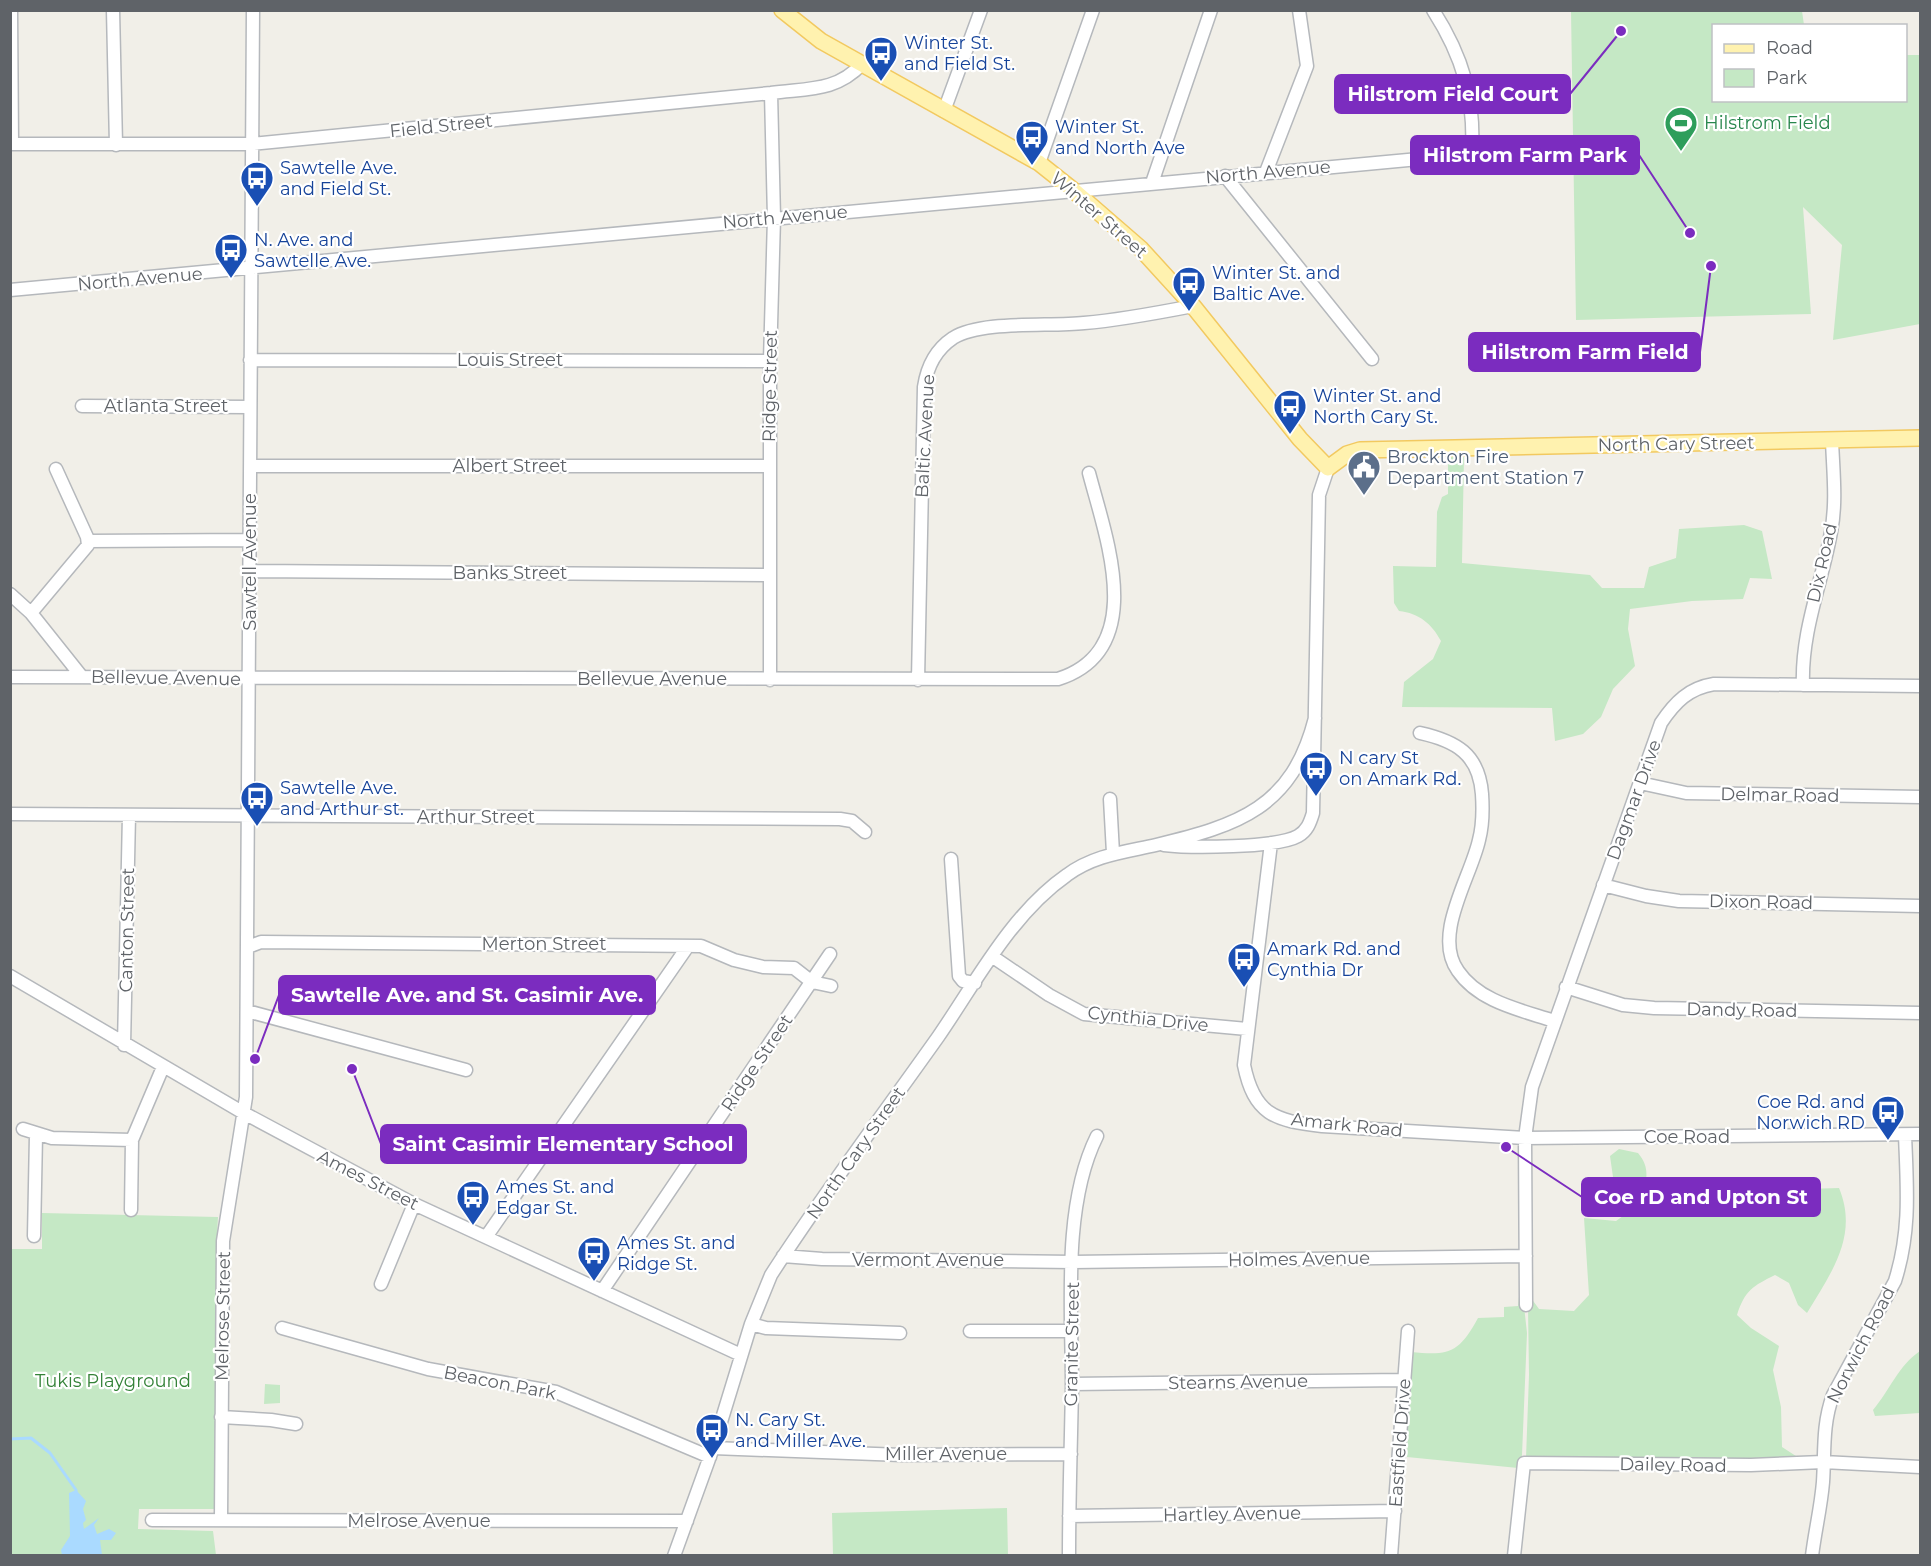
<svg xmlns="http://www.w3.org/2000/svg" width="1931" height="1566" font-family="Montserrat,sans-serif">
<rect width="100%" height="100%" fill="#f1efe8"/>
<path fill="#c5e8c5" d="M 1571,11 L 1802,11 L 1804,25 L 1714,26 L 1714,100 L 1906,100 L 1906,55 L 1920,55 L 1920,324 L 1833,340 L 1842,245 L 1803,207 L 1811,314 L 1576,320 Z
M 1448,456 L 1464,456 L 1462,563 L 1590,575 L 1602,588 L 1644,588 L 1649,567 L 1676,558 L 1679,529 L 1744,525 L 1762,531 L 1772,579 L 1750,578 L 1743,599 L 1692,601 L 1630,609 L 1628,629 L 1635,666 L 1613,689 L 1601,717 L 1583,734 L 1555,741 L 1552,708 L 1402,707 L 1404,682 L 1433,659 L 1441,641 C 1432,624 1419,613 1399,611 L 1394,603 L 1393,566 L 1436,567 L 1437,512 L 1442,497 L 1448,494 Z
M 1619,1149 L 1638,1153 C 1650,1167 1646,1177 1645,1194 L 1775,1196 L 1803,1200 L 1806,1189 L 1839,1188 C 1859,1236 1831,1273 1807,1313 L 1798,1305 L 1789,1283 L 1775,1275 C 1753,1286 1745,1290 1737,1315 L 1751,1328 L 1779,1346 L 1773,1370 L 1781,1407 L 1782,1447 L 1799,1458 L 1526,1458 L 1529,1375 L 1528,1307 L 1531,1298 L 1539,1309 L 1574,1311 L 1589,1295 L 1584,1218 L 1616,1221 L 1623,1216 L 1621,1191 L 1613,1177 L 1610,1156 Z
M 42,1213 L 218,1217 L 216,1253 L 216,1509 L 139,1509 L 138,1529 L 213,1531 L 216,1555 L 11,1556 L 11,1249 L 42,1249 Z
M 1519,1297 L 1523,1297 L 1527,1333 L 1522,1455 L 1518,1468 L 1407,1457 L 1411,1352 C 1449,1356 1459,1353 1478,1318 L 1504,1317 L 1504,1307 L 1518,1306 Z
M 1920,1351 L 1920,1413 L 1875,1416 L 1873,1410 C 1890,1390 1898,1366 1920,1351 Z
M 265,1384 L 280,1385 L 280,1403 L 264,1404 Z
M 1007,1508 L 1008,1555 L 833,1555 L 832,1513 Z"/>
<path fill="#aadaff" d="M 76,1490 L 86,1501 L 83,1509 L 86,1520 L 83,1523 L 84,1529 L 99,1518 L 94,1525 L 97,1534 L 109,1529 L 116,1533 L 111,1540 L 100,1540 L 102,1555 L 62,1555 L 61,1550 L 70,1536 L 69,1493 Z"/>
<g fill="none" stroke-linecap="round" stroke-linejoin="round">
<path stroke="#aadaff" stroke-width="3" d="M 10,1439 L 31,1438 L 50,1453 L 76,1490 L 76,1494"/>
<defs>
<path id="minor" d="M 11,10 L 12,144
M 113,10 L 116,145
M 1433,10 C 1463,57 1475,98 1472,154
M 944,111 L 981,10
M 10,144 L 252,144 L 771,93 C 807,88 836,92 862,64
M 1039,163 L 1093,10
M 1266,172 L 1307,66 L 1299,10
M 1225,176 L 1372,359
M 1152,183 L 1211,10
M 10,290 L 1559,146
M 250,360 L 770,361
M 82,406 L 250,407
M 250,466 L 770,466
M 88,541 L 250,540
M 250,571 L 770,575
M 10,594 L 31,613 L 82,677
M 31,613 L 88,545 L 87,537 L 56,469
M 10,677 L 1058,679 C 1149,650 1106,538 1089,473
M 770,680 L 770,361 L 774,218 L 771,93
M 918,680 L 924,387 C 927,367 935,350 953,338 C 982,320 1049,327 1084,323 C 1121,320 1157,313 1193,306
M 1803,685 C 1801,631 1822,583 1831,532 C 1837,502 1833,470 1832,440
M 1420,733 C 1456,741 1479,754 1482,794 C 1483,809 1483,825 1479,840 C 1471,877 1432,935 1458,971 C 1479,1002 1521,1010 1554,1021
M 1640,783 L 1686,793 L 1920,797
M 1110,799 L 1113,853
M 10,814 L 840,819 L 852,821 L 865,832
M 1271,843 L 1244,1065 C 1254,1114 1274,1121 1322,1126 L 1525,1138 L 1920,1134
M 1164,845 C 1190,848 1277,848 1298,836 C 1307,831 1310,823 1313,813 L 1319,495 L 1328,468
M 951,859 L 959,976 L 963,981 L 975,983
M 1603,885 L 1646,896 L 1679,901 L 1920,906
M 248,947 L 261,942 L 701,946 L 734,960 L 763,967 L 794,968 L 812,982 L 831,986
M 993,957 L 1049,995 L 1084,1014 L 1247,1029
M 10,976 L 242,1112 L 414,1204 L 741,1355
M 1566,987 L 1623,1005 L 1654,1008 L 1920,1013
M 247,1011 L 466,1070
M 124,1045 L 129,815
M 23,1129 L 52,1138 L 132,1140
M 131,1210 L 132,1140 L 163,1067
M 34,1236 L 36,1135
M 486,1237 L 688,946
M 783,1256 L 822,1259 L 1073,1262 L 1526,1256
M 381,1284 L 414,1204
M 602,1291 L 830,954
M 1526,1305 L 1525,1138 L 1532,1087 L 1661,723 C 1675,702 1689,688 1714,684 L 1920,686
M 751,1324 L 766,1328 L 900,1333
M 282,1328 L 428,1369 L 556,1392 L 710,1457
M 970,1331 L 1070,1331
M 1072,1384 L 1404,1380
M 221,1417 L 271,1420 L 296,1424
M 713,1448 L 902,1455 L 1071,1454
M 1069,1516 L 1395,1511
M 152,1520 L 687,1521
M 221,1520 L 223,1241 L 246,1097 L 253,10
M 674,1556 L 713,1448 L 751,1324 L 771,1275 C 823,1194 882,1116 938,1037 C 976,982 1011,914 1067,875 C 1094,855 1125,852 1156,845 C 1239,825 1292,808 1315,718
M 1069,1556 C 1069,1499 1071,1443 1072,1387 C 1072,1310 1062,1206 1097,1136
M 1391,1556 L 1408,1331
M 1514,1556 L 1524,1463 L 1751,1465 L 1823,1462 L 1920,1467
M 1812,1556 C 1815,1531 1821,1507 1823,1482 C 1825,1452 1822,1425 1833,1395 L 1895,1281 C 1911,1230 1907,1187 1905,1135"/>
<path id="major" d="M 782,10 L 821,41 L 1039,163 L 1073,190 L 1141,249 L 1193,306 L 1300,439 L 1328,468 L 1347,454 L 1360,450 L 1920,438"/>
</defs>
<use href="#minor" stroke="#b5b8bc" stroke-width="15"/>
<use href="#major" stroke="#f2c960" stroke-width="18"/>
<use href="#minor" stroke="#fff" stroke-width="12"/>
<use href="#major" stroke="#fff2af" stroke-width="15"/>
</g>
<defs>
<symbol id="bus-pin" viewBox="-11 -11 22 30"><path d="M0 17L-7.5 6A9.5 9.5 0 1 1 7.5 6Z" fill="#1a4fb4" stroke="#fff"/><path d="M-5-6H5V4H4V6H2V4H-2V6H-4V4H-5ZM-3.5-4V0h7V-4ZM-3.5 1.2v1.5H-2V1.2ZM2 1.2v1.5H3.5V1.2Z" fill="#fff"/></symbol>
<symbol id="stadium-pin" viewBox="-11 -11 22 30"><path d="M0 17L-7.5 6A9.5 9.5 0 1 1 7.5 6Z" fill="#2e9e5b" stroke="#fff"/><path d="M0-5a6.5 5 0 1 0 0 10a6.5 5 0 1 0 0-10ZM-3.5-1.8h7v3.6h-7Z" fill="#fff"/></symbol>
<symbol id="civic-pin" viewBox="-11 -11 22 30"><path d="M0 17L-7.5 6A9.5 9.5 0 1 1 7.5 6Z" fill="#5c6f8a" stroke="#fff"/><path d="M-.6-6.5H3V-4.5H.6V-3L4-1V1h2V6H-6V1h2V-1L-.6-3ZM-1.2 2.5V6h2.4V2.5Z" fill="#fff"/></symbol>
</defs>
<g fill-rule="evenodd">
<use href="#bus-pin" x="862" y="34" width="38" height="52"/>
<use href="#stadium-pin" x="1662" y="104" width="38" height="52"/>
<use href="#bus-pin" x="1013" y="118" width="38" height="52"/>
<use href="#bus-pin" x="238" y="159" width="38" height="52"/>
<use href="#bus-pin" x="212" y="231" width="38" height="52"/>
<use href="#bus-pin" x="1170" y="264" width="38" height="52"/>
<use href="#bus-pin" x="1271" y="387" width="38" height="52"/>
<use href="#civic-pin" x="1345" y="448" width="38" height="52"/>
<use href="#bus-pin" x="1297" y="749" width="38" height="52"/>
<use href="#bus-pin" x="238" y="779" width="38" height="52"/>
<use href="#bus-pin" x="1225" y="940" width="38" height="52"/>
<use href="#bus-pin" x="1869" y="1093" width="38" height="52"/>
<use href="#bus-pin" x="454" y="1178" width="38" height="52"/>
<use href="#bus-pin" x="575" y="1234" width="38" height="52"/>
<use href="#bus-pin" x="693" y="1411" width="38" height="52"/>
</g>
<g text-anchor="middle" stroke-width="4.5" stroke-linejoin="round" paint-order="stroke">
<g font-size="18" fill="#164399" stroke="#fff" text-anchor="start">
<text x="904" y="49">Winter St.<tspan x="904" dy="21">and Field St.</tspan></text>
<text x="1055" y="133">Winter St.<tspan x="1055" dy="21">and North Ave</tspan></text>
<text x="280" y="174">Sawtelle Ave.<tspan x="280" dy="21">and Field St.</tspan></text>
<text x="254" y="246">N. Ave. and<tspan x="254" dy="21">Sawtelle Ave.</tspan></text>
<text x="1212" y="279">Winter St. and<tspan x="1212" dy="21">Baltic Ave.</tspan></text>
<text x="1313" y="402">Winter St. and<tspan x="1313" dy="21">North Cary St.</tspan></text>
<text x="1339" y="764">N cary St<tspan x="1339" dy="21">on Amark Rd.</tspan></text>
<text x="280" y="794">Sawtelle Ave.<tspan x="280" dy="21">and Arthur st.</tspan></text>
<text x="1267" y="955">Amark Rd. and<tspan x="1267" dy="21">Cynthia Dr</tspan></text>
<text x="1865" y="1108" text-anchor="end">Coe Rd. and<tspan x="1865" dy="21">Norwich RD</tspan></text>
<text x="496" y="1193">Ames St. and<tspan x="496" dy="21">Edgar St.</tspan></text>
<text x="617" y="1249">Ames St. and<tspan x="617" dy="21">Ridge St.</tspan></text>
<text x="735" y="1426">N. Cary St.<tspan x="735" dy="21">and Miller Ave.</tspan></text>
</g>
<g font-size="18" fill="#27864d" stroke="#fff" text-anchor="start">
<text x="1704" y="129">Hilstrom Field</text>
</g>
<g font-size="18" fill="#5f6368" stroke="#fff">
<text transform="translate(441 126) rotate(-6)" y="6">Field Street</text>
<text transform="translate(1268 172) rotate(-5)" y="6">North Avenue</text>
<text transform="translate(1099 215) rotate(41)" y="6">Winter Street</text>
<text transform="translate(785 217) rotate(-5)" y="6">North Avenue</text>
<text transform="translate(140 279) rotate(-5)" y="6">North Avenue</text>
<text x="510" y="366">Louis Street</text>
<text transform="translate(770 386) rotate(-89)" y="6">Ridge Street</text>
<text x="166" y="412">Atlanta Street</text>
<text transform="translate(925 436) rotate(-87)" y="6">Baltic Avenue</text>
<text transform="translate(1676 444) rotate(-1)" y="6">North Cary Street</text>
<text x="510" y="472">Albert Street</text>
<text transform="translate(250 562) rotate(-90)" y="6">Sawtell Avenue</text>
<text transform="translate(1822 563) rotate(-77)" y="6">Dix Road</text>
<text x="510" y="579">Banks Street</text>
<text transform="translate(166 678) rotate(1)" y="6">Bellevue Avenue</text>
<text x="652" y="685">Bellevue Avenue</text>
<text transform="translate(1780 795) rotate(1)" y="6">Delmar Road</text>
<text transform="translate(1634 800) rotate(-70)" y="6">Dagmar Drive</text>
<text x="476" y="823">Arthur Street</text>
<text transform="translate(1761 902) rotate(1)" y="6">Dixon Road</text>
<text transform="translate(127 930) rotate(-89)" y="6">Canton Street</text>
<text x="544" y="950">Merton Street</text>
<text transform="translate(1742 1010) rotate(1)" y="6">Dandy Road</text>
<text transform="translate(1148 1019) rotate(6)" y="6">Cynthia Drive</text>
<text transform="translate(757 1063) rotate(-56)" y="6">Ridge Street</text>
<text transform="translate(1347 1125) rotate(6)" y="6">Amark Road</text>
<text x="1687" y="1143">Coe Road</text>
<text transform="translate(856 1153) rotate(-55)" y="6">North Cary Street</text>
<text transform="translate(368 1180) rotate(27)" y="6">Ames Street</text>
<text transform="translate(1299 1259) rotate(-1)" y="6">Holmes Avenue</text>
<text x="928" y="1266">Vermont Avenue</text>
<text transform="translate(223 1316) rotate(-89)" y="6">Melrose Street</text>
<text transform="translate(1072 1344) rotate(-89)" y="6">Granite Street</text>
<text transform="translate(1861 1345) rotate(-63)" y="6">Norwich Road</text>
<text transform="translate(1238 1382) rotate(-1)" y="6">Stearns Avenue</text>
<text transform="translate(500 1383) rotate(11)" y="6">Beacon Park</text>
<text transform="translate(1400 1443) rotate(-86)" y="6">Eastfield Drive</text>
<text x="946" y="1460">Miller Avenue</text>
<text transform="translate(1673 1465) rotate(1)" y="6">Dailey Road</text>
<text transform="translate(1232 1514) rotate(-1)" y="6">Hartley Avenue</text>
<text x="419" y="1527">Melrose Avenue</text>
</g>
<g font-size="18" fill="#4e5e75" stroke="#fff" text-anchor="start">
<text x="1387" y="463">Brockton Fire<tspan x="1387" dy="21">Department Station 7</tspan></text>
</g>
<g font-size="18" fill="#348238" stroke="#fff">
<text x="113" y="1387">Tukis Playground</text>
</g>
</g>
<path fill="none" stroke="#7b2cbf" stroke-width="2" d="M1621 31L1570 94M1690 233L1639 155M1711 266L1700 352M255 1059L279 995M352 1069L381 1144M1506 1147L1582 1197"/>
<g fill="#7b2cbf" stroke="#fff" stroke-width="2">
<circle cx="1621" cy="31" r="6"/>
<circle cx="1690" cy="233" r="6"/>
<circle cx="1711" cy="266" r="6"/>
<circle cx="255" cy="1059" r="6"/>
<circle cx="352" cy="1069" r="6"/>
<circle cx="1506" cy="1147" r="6"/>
</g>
<g fill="#7b2cbf" stroke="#7b2cbf" stroke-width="2">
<rect x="1335" y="75" width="235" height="38" rx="6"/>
<rect x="1411" y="136" width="228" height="38" rx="6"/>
<rect x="1469" y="333" width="231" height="38" rx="6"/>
<rect x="279" y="976" width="376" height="38" rx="6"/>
<rect x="381" y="1125" width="365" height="38" rx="6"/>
<rect x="1582" y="1178" width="238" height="38" rx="6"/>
</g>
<g font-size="20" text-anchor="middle" font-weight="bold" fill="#fff">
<text x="1453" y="101">Hilstrom Field Court</text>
<text x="1525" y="162">Hilstrom Farm Park</text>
<text x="1585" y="359">Hilstrom Farm Field</text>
<text x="467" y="1002">Sawtelle Ave. and St. Casimir Ave.</text>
<text x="563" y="1151">Saint Casimir Elementary School</text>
<text x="1701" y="1204">Coe rD and Upton St</text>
</g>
<rect width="1931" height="1566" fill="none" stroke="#5f6368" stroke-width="24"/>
<rect x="1712" y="24" width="195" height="78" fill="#ffffff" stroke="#bfc1c3" stroke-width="1.5"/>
<rect x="1724" y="44" width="30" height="9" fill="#fff2af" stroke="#bfc1c3" stroke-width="1.5"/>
<text x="1766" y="54" font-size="18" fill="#5f6368">Road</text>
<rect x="1724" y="69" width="30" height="18" fill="#c5e8c5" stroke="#bfc1c3" stroke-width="1.5"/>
<text x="1766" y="84" font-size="18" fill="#5f6368">Park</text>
</svg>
